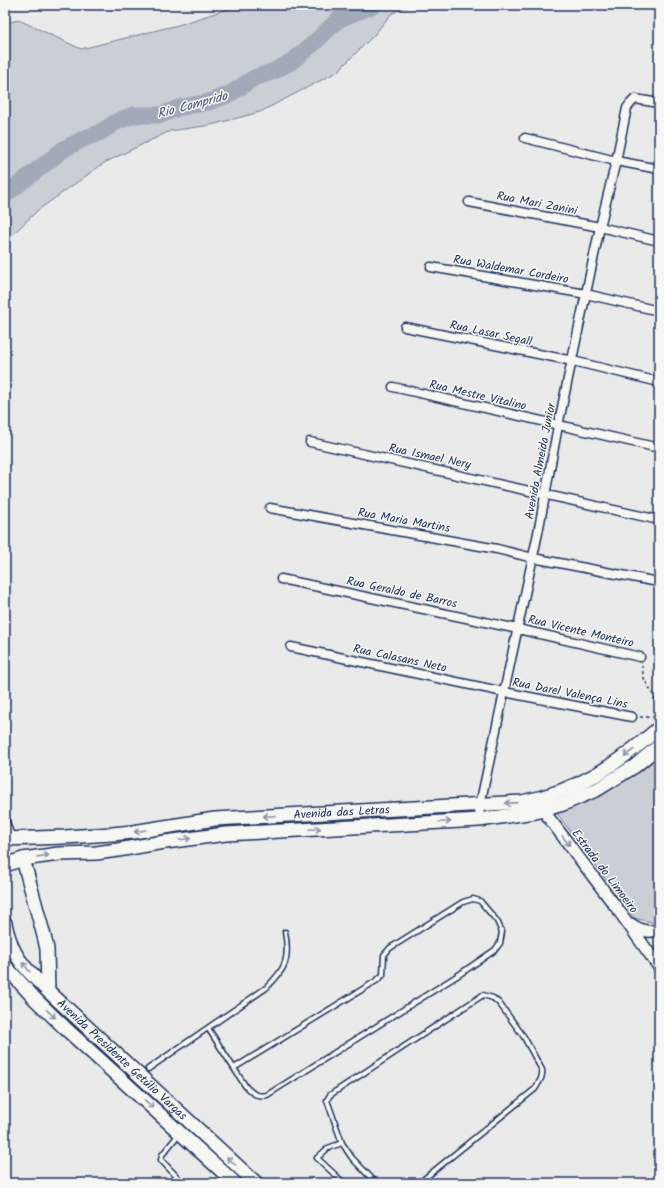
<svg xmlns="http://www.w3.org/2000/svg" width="664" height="1188" font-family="Kalam,sans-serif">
<rect width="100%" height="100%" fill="#e9eae9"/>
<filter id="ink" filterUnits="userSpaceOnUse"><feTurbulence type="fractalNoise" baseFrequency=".025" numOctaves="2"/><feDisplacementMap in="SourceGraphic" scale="8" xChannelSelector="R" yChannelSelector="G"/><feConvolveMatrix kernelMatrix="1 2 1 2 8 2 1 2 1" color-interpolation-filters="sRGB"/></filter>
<g filter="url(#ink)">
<path fill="#caced5" stroke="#727e9a" d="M 240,5 L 409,5 L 391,14 L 374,35 L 337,72 L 260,112 L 211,125 L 170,131 L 104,163 L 38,210 L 5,242 L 5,23 L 19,20 L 81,49 L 178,25 Z
M 659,755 L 659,908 L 655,923 L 634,918 L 556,812 L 586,801 Z"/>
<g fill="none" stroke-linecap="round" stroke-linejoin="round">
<path stroke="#a2aaba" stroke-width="17" d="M 5,195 L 64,149 L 85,138 L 99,133 L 118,121 L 133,115 L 161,115 L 178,108 L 209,102 L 230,94 L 254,78 L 274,71 L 291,62 L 314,43 L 339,19 L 374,5"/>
<defs>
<path id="lane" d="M 208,1028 L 246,1087 C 253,1094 257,1097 267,1095 L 460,974 L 495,950 L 500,943 L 502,932 L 497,921 L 480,901 L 473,899 L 463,902 L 390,948 L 384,955 L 383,975 L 376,981 L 234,1068
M 148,1069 L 266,988 C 286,969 290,959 285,932
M 179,1134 L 162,1155 L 161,1160 L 183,1183
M 342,1143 L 327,1100 L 330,1095 L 483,995 L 493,998 L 499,1003 L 524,1037 L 542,1070 C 543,1078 539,1082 535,1089 L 419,1183
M 344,1183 L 317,1158 L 328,1148 L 342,1143 L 352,1158 L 376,1183"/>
<path id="street" d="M 525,138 L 616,161 L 659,169
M 469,202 L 600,227 L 659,241
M 431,267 L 586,294 L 659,311
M 405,327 L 573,361 L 659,382
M 393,387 L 659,448
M 310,442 L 659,520
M 270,508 L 497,549 L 533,558 L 658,582
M 281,579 L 518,629 L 640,657
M 291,647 L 504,692 L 632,717
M 479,820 L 480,805 L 538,533 L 558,426 L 600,227 L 616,161 L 627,108 L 630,104 L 635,99 L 659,103
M 5,822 L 11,839"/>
<path id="secondary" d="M 540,803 L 543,810 L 616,907 L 659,967
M 631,924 C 640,930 649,934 659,929"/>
<g id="primary">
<path id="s1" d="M 5,839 L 65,837 L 112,834 L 133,832 L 215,819 L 522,802 C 579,791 616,765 659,728"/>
<path d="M 23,859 L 44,936 L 47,949 L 48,991"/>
<path d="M 5,865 L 23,859 L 59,854 L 96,853 L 118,850 L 158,843 L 226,834 L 479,820 L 535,812 L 563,804 L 598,789 L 635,766 L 659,746"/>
<path id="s2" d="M 5,923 C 6,929 8,936 10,941 C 16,961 34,977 48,991 L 256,1183"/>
<path d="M 5,966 L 36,1000 L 65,1028 L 235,1183"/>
</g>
</defs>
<use href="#lane" stroke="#1b2f5e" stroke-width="7"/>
<use href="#street" stroke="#1b2f5e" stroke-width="11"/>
<use href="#secondary" stroke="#1b2f5e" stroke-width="14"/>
<use href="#primary" stroke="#1b2f5e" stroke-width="16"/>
<path stroke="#1b2f5e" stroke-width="1.5" stroke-dasharray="3 3" stroke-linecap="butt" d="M 642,665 C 642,669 643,674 644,678 C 651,694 658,697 658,717
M 640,717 L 655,717"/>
<use href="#lane" stroke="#f6f6f2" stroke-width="4"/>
<use href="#street" stroke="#f6f6f2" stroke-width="8"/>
<use href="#secondary" stroke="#f6f6f2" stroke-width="11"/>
<use href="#primary" stroke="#f6f6f2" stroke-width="13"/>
</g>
<defs><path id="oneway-shaft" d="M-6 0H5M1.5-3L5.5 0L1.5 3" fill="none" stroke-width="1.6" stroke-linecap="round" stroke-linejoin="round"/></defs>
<g stroke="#8892a8">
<use href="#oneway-shaft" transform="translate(629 753) rotate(143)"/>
<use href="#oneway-shaft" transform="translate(511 803) rotate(176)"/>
<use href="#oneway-shaft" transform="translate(269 816) rotate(177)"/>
<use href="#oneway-shaft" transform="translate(445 822) rotate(-3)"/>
<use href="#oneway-shaft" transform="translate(315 829) rotate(-3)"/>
<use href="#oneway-shaft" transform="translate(140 831) rotate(170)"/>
<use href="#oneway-shaft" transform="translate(185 839) rotate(-9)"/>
<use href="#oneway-shaft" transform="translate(566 841) rotate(53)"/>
<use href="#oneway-shaft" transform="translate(43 856) rotate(-8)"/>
<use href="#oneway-shaft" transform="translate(26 967) rotate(-129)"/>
<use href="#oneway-shaft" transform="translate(51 1014) rotate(44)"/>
<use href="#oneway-shaft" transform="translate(149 1104) rotate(43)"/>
<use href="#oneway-shaft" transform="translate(231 1161) rotate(-138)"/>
</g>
</g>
<g text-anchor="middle" stroke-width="3" stroke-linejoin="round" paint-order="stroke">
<g font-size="12" fill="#1b2f5e" stroke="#f6f6f2">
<text transform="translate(537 203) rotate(11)" y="4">Rua Mari Zanini</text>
<text transform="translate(511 269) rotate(10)" y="4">Rua Waldemar Cordeiro</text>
<text transform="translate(491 333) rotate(12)" y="4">Rua Lasar Segall</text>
<text transform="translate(478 395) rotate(13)" y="4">Rua Mestre Vitalino</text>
<text transform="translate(430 456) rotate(12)" y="4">Rua Ismael Nery</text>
<text transform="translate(540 461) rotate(-79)" y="4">Avenida Almeida Junior</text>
<text transform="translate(404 520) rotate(10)" y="4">Rua Maria Martins</text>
<text transform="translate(402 592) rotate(12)" y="4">Rua Geraldo de Barros</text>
<text transform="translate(581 631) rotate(13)" y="4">Rua Vicente Monteiro</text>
<text transform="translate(400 658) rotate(12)" y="4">Rua Calasans Neto</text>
<text transform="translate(570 693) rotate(11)" y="4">Rua Darel Valença Lins</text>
<text dy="4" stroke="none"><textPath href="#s1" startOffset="338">Avenida das Letras</textPath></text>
<text transform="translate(605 871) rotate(53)" y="4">Estrada do Limoeiro</text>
<text dy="4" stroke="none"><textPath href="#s2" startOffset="183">Avenida Presidente Getúlio Vargas</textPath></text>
</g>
<g font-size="13" font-style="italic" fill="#44547a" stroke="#f6f6f2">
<text transform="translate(192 104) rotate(-15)" y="5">Rio Comprido</text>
</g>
</g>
<rect width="664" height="1188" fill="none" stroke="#f6f6f2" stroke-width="20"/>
<rect x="10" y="10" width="644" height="1168" fill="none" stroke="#1b2f5e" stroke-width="1.5" filter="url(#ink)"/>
</svg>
